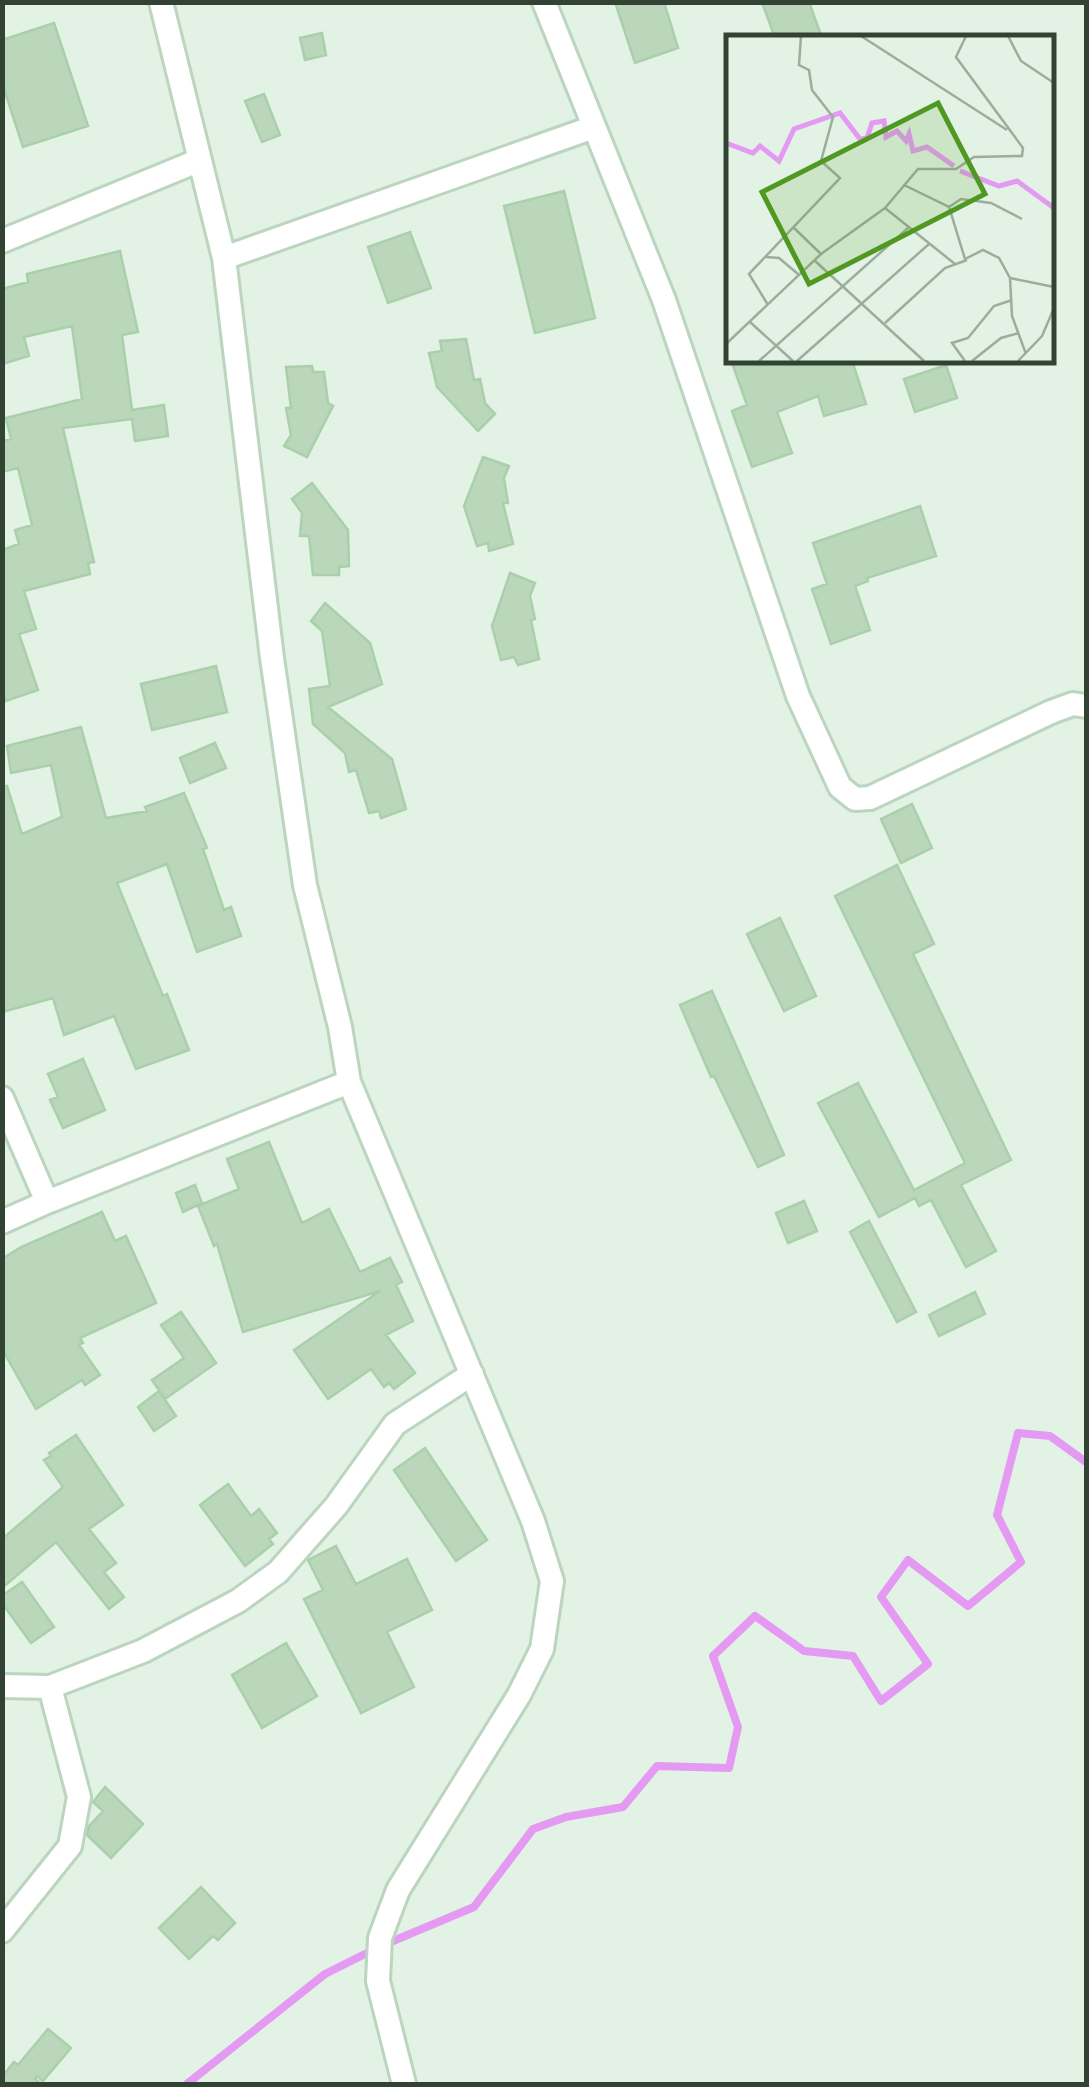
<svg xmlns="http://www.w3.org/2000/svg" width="1089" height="2087" font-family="'Roboto Condensed',sans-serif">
<rect width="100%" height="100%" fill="#e2f2e4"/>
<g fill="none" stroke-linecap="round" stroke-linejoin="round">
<path stroke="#e49af3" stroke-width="8" d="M 386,1944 L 474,1907 L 533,1829 L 566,1817 L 623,1807 L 657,1766 L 729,1768 L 738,1727 L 713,1656 L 755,1616 L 804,1651 L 853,1656 L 881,1701 L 928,1664 L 881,1597 L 908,1560 L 968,1606 L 1021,1562 L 997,1515 L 1018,1433 L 1050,1436 L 1086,1462
M 187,2084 L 325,1974 L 373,1950"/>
</g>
<path fill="#bad7bb" stroke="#aacfab" stroke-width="2.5" d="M 615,2 L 664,2 L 678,48 L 635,63 Z
M 762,2 L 809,2 L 822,38 L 775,38 Z
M 54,23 L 88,126 L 23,147 L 2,83 L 2,40 Z
M 322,33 L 326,55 L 305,60 L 300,38 Z
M 264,94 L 280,135 L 262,142 L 245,101 Z
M 564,191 L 595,318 L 535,333 L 504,206 Z
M 410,232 L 431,288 L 388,303 L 368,247 Z
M 120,251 L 138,332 L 122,335 L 132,410 L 164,405 L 168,436 L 135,441 L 132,419 L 63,428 L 94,562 L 88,563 L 90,574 L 24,591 L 36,629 L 19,634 L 38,690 L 6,701 L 2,690 L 2,550 L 19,544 L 15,530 L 32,525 L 18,468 L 2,472 L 2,441 L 11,439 L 6,418 L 82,399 L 72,326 L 24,337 L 29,356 L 2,364 L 2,289 L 28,282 L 27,274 Z
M 466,339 L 474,380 L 480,379 L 485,403 L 495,414 L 478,431 L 437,387 L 429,353 L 442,351 L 440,341 Z
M 731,360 L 852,360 L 866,404 L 824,416 L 818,396 L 777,412 L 792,453 L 752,467 L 732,411 L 747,405 Z
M 946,365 L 957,398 L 915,412 L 904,379 Z
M 312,366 L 313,372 L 324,372 L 328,403 L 333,406 L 307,457 L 284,446 L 291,435 L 286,408 L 291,408 L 286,367 Z
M 483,457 L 509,466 L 504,478 L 508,503 L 503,503 L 513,544 L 489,551 L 488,543 L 477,546 L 464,506 Z
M 312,483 L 348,530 L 349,566 L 339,567 L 339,575 L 313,575 L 309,536 L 300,536 L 302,513 L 292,499 Z
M 920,506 L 936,556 L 867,578 L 868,581 L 855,586 L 870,630 L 831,644 L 812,589 L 827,584 L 813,543 Z
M 510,573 L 535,583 L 530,596 L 535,619 L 531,620 L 539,659 L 518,665 L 514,657 L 501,660 L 492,626 Z
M 325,603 L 370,643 L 382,684 L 328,707 L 392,759 L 406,809 L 381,818 L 379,811 L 369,813 L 356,770 L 349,772 L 345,753 L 313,724 L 309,689 L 330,686 L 322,631 L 311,621 Z
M 216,666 L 227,712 L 152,730 L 141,684 Z
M 81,727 L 106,818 L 147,811 L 145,807 L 184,793 L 207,848 L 203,849 L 224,910 L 231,907 L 241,936 L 197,952 L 167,864 L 117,883 L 163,996 L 167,994 L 189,1050 L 136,1069 L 114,1016 L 64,1035 L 53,998 L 2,1012 L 2,787 L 7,786 L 22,834 L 62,817 L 51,765 L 11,773 L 7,746 Z
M 215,743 L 226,768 L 190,783 L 180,758 Z
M 912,804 L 932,848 L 901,863 L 881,819 Z
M 897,865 L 934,944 L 913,954 L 1011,1160 L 961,1185 L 996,1251 L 966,1267 L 931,1200 L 919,1206 L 915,1198 L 879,1217 L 818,1103 L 858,1083 L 914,1190 L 965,1163 L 835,896 Z
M 780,918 L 816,996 L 784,1011 L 747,934 Z
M 712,991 L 784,1155 L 758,1167 L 714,1076 L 711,1077 L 680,1005 Z
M 83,1059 L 105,1110 L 63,1128 L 50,1100 L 58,1097 L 48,1074 Z
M 269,1142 L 302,1223 L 329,1209 L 360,1272 L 390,1258 L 402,1282 L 396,1285 L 413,1321 L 386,1335 L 415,1373 L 394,1389 L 389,1383 L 384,1387 L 371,1369 L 328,1399 L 294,1350 L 380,1291 L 243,1332 L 217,1244 L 214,1246 L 198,1206 L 239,1189 L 227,1159 Z
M 195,1185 L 202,1203 L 183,1212 L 176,1193 Z
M 804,1201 L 817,1231 L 788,1243 L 776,1213 Z
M 102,1212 L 115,1241 L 126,1236 L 156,1303 L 80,1338 L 83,1343 L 79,1345 L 100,1375 L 85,1385 L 82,1380 L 36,1409 L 2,1349 L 2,1259 L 21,1247 Z
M 869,1221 L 916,1312 L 897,1322 L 850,1232 Z
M 975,1292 L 985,1314 L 939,1336 L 929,1315 Z
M 181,1312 L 216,1363 L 165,1399 L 152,1380 L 184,1358 L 161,1325 Z
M 159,1391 L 176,1416 L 154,1431 L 138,1407 Z
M 76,1435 L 123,1505 L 89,1529 L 116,1563 L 104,1572 L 124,1597 L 109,1609 L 56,1542 L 2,1588 L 2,1539 L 63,1487 L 44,1460 L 51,1456 L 49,1453 Z
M 425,1448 L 487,1540 L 456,1561 L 394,1470 Z
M 228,1484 L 251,1516 L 259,1509 L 277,1533 L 269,1539 L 273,1544 L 245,1566 L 200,1505 Z
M 336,1546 L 356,1584 L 407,1559 L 432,1610 L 387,1632 L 414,1687 L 361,1713 L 304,1599 L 323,1590 L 308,1560 Z
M 22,1582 L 54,1627 L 31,1643 L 2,1603 L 2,1596 Z
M 286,1643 L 317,1696 L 262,1728 L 232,1675 Z
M 105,1787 L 143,1824 L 111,1858 L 87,1835 L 89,1826 L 103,1811 L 93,1802 Z
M 201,1887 L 235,1923 L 218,1940 L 213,1936 L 189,1959 L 159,1928 Z
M 48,2029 L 71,2048 L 43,2081 L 37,2076 L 35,2079 L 42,2084 L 2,2084 L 2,2077 L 14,2062 L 18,2065 Z"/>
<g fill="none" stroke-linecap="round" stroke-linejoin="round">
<defs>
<path id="minor" d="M 161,2 L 224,258 L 272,658 L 305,885 L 340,1027 L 349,1082 L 533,1521 L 552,1581 L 542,1649 L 519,1695 L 398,1890 L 380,1938 L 378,1981 L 404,2084
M 544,2 L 664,300 L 798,696 L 840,787 L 855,799 L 870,798 L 1051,712 L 1073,704 L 1086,706
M 2,241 L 200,160
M 224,258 L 594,127
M 2,1098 L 47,1202
M 2,1222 L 47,1202 L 349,1082
M 2,1686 L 50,1687 L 143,1651 L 238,1601 L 278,1572 L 336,1506 L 395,1424 L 472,1374
M 2,1931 L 70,1846 L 79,1797 L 50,1687"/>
</defs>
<use href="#minor" stroke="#bbd5be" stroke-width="28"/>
<use href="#minor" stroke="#fff" stroke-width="22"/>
</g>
<g transform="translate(726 35)">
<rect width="328" height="328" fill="#e2f2e4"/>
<path fill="none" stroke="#e49af3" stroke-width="5" d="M 0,108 L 27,118 L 34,111 L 53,126 L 68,94 L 114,78 L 134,104 L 141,103 L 146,88 L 158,86 L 160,102 L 171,96 L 180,106 L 183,99 L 187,116 L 201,112 L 228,131M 234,136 L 273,151 L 291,146 L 328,173"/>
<path fill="none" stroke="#9cac9d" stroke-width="2.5" d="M 135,1 L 281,95M 282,1 L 295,26 L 328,48M 178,150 L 223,172 L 239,224 L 257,215 L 273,223 L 284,243 L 286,281 L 300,319M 223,172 L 235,164 L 265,168 L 296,184M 159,173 L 229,229M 68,193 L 95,219M 40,222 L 53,223 L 72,239M 88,225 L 198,326M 284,243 L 328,252M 42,270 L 23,239 L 114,143 L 95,126 L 107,82 L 86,55 L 83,35 L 73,30 L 75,1M 24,287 L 67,326M 159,288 L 219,233 L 241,225M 0,309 L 95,219 L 159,173 L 192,134 L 230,134 L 248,122 L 296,121 L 297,113 L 230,22 L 240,1M 33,326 L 182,193M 71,326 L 203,209M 239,326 L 226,308 L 242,303 L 268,271 L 286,265M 246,326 L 275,303 L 293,298M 292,326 L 316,301 L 328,273"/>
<path fill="#4f9821" fill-opacity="0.15" stroke="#4f9821" stroke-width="5" d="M 212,68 L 259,159 L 83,249 L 36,157 Z"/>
<rect width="328" height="328" fill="none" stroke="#324333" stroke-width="5"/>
</g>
<rect width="1089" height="2087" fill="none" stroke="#324333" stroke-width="10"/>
</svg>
